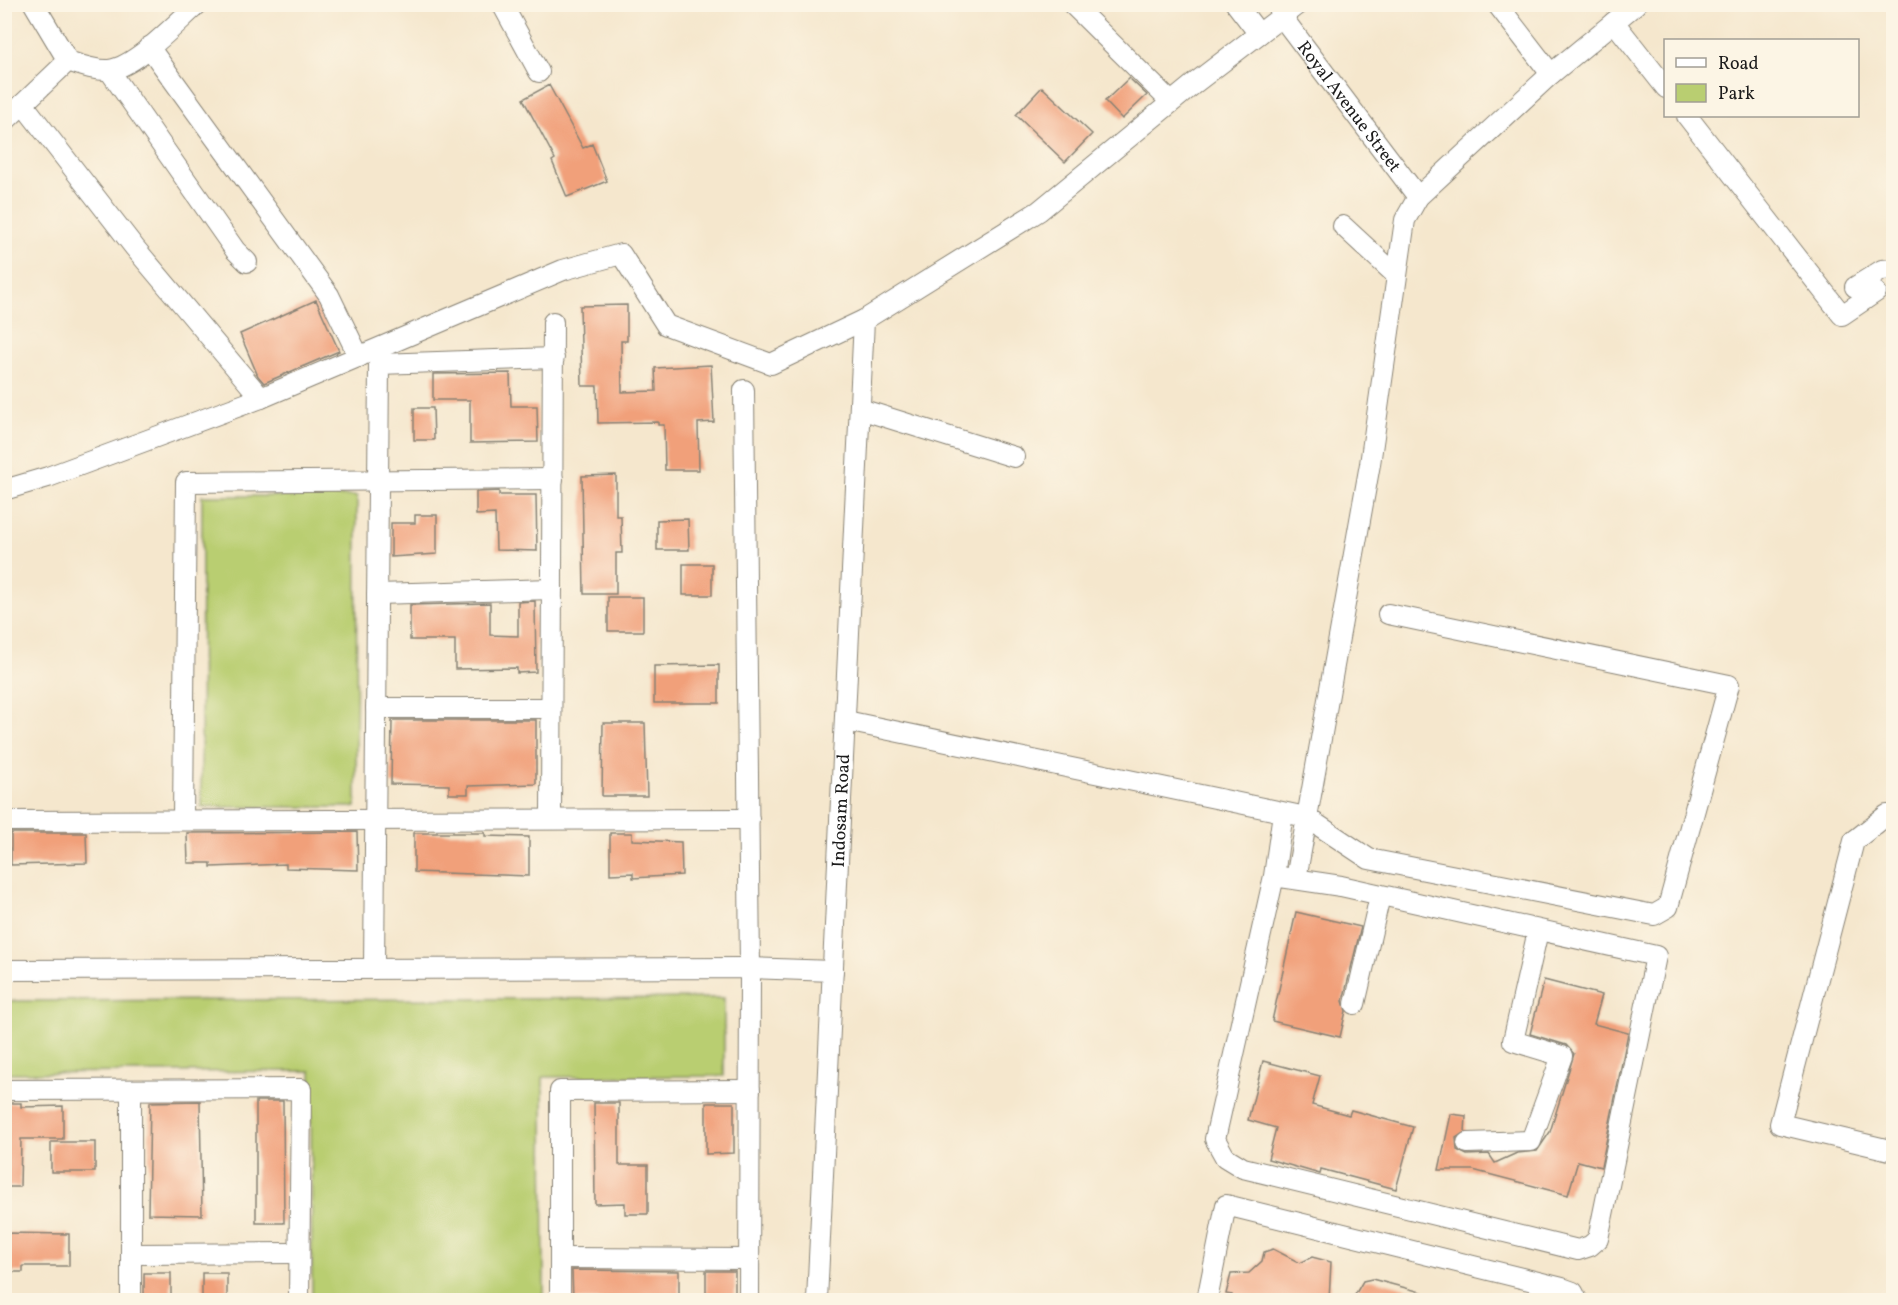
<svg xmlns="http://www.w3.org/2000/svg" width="1898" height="1305" font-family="Vollkorn,serif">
<rect width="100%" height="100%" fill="#fcf5e5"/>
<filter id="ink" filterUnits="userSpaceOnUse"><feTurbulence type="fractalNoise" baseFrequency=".0167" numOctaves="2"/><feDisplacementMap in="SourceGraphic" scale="12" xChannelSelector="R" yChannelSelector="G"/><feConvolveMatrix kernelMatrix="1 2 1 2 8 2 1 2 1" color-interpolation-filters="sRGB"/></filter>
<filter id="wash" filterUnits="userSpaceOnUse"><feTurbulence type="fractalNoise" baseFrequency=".008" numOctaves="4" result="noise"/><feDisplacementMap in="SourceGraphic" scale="24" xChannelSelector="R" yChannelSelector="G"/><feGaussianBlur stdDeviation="1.35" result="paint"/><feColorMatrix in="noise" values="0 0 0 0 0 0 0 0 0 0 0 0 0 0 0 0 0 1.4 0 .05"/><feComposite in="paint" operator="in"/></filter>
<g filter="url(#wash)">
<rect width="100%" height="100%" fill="#f5e7cd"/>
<path fill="#b9ce71" stroke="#6a7546" stroke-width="1.5" d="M 202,496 L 357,496 L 356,807 L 201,807 Z
M 724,998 L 724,1076 L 543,1077 L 544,1300 L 312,1300 L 311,1071 L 5,1073 L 5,1001 Z"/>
<g id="blocks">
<path fill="#f1a07a" d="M 1129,78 L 1147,95 L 1122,119 L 1105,101 Z
M 549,85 L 583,148 L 592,144 L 607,181 L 567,197 L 552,161 L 555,159 L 523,99 Z
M 1042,87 L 1092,134 L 1065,162 L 1016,115 Z
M 316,300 L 339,351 L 264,383 L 258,376 L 240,334 Z
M 627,305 L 627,341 L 621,341 L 622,392 L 656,391 L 655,368 L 711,365 L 714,422 L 698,423 L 699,470 L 665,470 L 664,425 L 658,425 L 658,422 L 598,423 L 597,386 L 582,386 L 580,306 Z
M 510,373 L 511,406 L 537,406 L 538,442 L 470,443 L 470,400 L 433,400 L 433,374 Z
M 414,408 L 433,408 L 434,440 L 414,440 Z
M 616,475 L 616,516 L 621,516 L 622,553 L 616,553 L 616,594 L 584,594 L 582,476 Z
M 499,491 L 499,495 L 536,495 L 537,551 L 496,550 L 495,514 L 476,515 L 476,492 Z
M 415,515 L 437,515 L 437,554 L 391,557 L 391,523 L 415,523 Z
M 688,519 L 689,550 L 657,550 L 657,520 Z
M 683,564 L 712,564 L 712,595 L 683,595 Z
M 608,597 L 643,597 L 643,631 L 608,631 Z
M 535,601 L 536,672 L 517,673 L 517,668 L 455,669 L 455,640 L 410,640 L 410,605 L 490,603 L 490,635 L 518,636 L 518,602 Z
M 719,665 L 719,703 L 654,703 L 654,666 Z
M 392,720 L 536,720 L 536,784 L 468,786 L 468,794 L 449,794 L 449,785 L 391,784 Z
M 603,723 L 645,723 L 647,796 L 602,796 Z
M 357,832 L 358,870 L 286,868 L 286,864 L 211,867 L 211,863 L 188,863 L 187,833 Z
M 11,833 L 86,833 L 87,863 L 11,865 Z
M 414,833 L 485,833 L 485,836 L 529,837 L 529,876 L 414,872 Z
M 610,833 L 632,833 L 632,840 L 681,842 L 682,875 L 633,878 L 633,873 L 610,874 Z
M 1296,912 L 1361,927 L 1343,1001 L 1346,1011 L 1340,1037 L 1272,1021 Z
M 1544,980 L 1602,995 L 1594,1024 L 1628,1033 L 1601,1167 L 1578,1161 L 1568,1195 L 1473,1170 L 1439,1170 L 1451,1114 L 1466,1116 L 1465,1132 L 1456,1138 L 1457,1150 L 1467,1155 L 1489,1154 L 1495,1163 L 1517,1153 L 1537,1151 L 1550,1132 L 1574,1054 L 1566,1045 L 1530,1034 Z
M 1263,1061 L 1320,1076 L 1312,1105 L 1349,1115 L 1351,1110 L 1413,1127 L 1396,1189 L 1321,1169 L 1320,1174 L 1268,1159 L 1276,1128 L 1248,1120 Z
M 200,1101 L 202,1215 L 148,1214 L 150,1102 Z
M 256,1101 L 283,1101 L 284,1223 L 256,1223 Z
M 4,1103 L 21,1103 L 21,1107 L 63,1106 L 63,1139 L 21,1139 L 20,1187 L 4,1187 Z
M 594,1103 L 619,1103 L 619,1165 L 648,1165 L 648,1214 L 625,1214 L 625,1203 L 595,1204 Z
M 706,1103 L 734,1103 L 734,1153 L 706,1154 Z
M 51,1142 L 95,1142 L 95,1172 L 51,1172 Z
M 4,1233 L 69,1234 L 69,1266 L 23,1266 L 23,1272 L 4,1272 Z
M 1273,1249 L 1300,1263 L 1312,1257 L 1331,1262 L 1329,1300 L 1233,1300 L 1232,1295 L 1226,1294 L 1231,1274 L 1249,1273 L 1262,1261 L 1264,1252 Z
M 572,1270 L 679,1271 L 679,1300 L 573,1300 Z
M 706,1271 L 735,1271 L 735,1300 L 706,1300 Z
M 144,1273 L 171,1273 L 171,1300 L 144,1300 Z
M 202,1273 L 227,1273 L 227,1300 L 202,1300 Z
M 1372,1279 L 1440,1297 L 1440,1300 L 1352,1300 L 1363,1281 Z"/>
</g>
</g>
<g filter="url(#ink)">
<use href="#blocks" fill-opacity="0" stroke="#888274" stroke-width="1.5"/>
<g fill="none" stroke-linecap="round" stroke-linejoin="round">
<defs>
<g id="minor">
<path d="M 34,4 L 68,61 C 80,65 95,71 109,70 C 136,67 177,22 198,4"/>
<path d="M 502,4 L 539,72"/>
<path d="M 1072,4 L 1171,102"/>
<path d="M 1236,4 L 1259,34"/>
<path d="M 1497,4 L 1551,74"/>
<path id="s1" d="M 1282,17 L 1418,197"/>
<path d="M 1614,22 L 1666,88"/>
<path d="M 149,47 L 329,295 L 359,357"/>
<path d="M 109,70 L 235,250 L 247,262"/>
<path d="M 23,104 L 135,248 L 261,398"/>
<path d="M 1687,116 L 1842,315 L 1876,292"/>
<path d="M 4,122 L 68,61"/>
<path d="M 1343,226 L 1396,275"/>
<path d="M 1855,287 L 1882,270 L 1894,269"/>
<path d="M 744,390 L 750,968 L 749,1300"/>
<path d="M 860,409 L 1014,457"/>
<path d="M 4,490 L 48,477 L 261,398 L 563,270 L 621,254 L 666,325 L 771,364 L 864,320 L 1039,211 L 1195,83 L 1298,4"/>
<path d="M 377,594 L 552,589"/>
<path d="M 376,708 L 551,708"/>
<path d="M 846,721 L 1306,817 L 1369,859 L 1654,915 L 1668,907 L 1729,685 L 1388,614"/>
<path d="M 1894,816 L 1887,815 L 1854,841 L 1780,1124 L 1894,1151"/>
<path d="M 551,819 L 553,322"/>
<path d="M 183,820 L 186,482 L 553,479"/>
<path d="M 4,821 L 749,819"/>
<path d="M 1274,876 L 1341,886 L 1656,956 L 1598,1239 L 1590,1246 L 1578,1250 L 1243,1168 L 1225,1157 L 1215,1139 L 1274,876 L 1283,813"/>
<path d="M 1296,879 L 1370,464 L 1405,220 L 1418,197 L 1551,74 L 1636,4"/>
<path d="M 374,969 L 379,364 L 554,358"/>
<path d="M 4,970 L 750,968 L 833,971"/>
<path d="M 1355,1004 L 1380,896"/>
<path d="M 4,1090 L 301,1089 L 299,1300"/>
<path d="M 1467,1143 L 1531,1141 L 1562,1056 L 1513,1041 L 1538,931"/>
<path d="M 131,1254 L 299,1253"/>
<path d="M 560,1258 L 749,1259"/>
<path d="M 131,1300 L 131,1090"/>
<path d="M 560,1300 L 560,1091 L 750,1090"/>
<path id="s2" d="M 817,1300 L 864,320"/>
<path d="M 1207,1300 L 1226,1205 L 1562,1288 L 1573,1292 L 1577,1300"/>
</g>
</defs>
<use href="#minor" stroke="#888274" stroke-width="22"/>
<use href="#minor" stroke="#fff" stroke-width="20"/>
</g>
</g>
<g text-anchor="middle" stroke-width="4.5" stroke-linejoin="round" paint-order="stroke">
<g font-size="18" fill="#1c1c1c" stroke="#fcf5e5">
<text dy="6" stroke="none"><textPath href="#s1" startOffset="112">Royal Avenue Street</textPath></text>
<text dy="6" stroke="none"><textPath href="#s2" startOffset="490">Indosam Road</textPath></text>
</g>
</g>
<rect width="1898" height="1305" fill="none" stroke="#fcf5e5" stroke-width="24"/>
<rect x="1664" y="39" width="195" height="78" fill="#fcf5e5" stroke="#a29e95" stroke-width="1.5"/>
<rect x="1676" y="58" width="30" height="9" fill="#ffffff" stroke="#a29e95" stroke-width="1.5"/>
<text x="1718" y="69" font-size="18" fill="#1c1c1c">Road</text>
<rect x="1676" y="84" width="30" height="18" fill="#b9ce71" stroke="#a29e95" stroke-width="1.5"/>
<text x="1718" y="99" font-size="18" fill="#1c1c1c">Park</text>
</svg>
